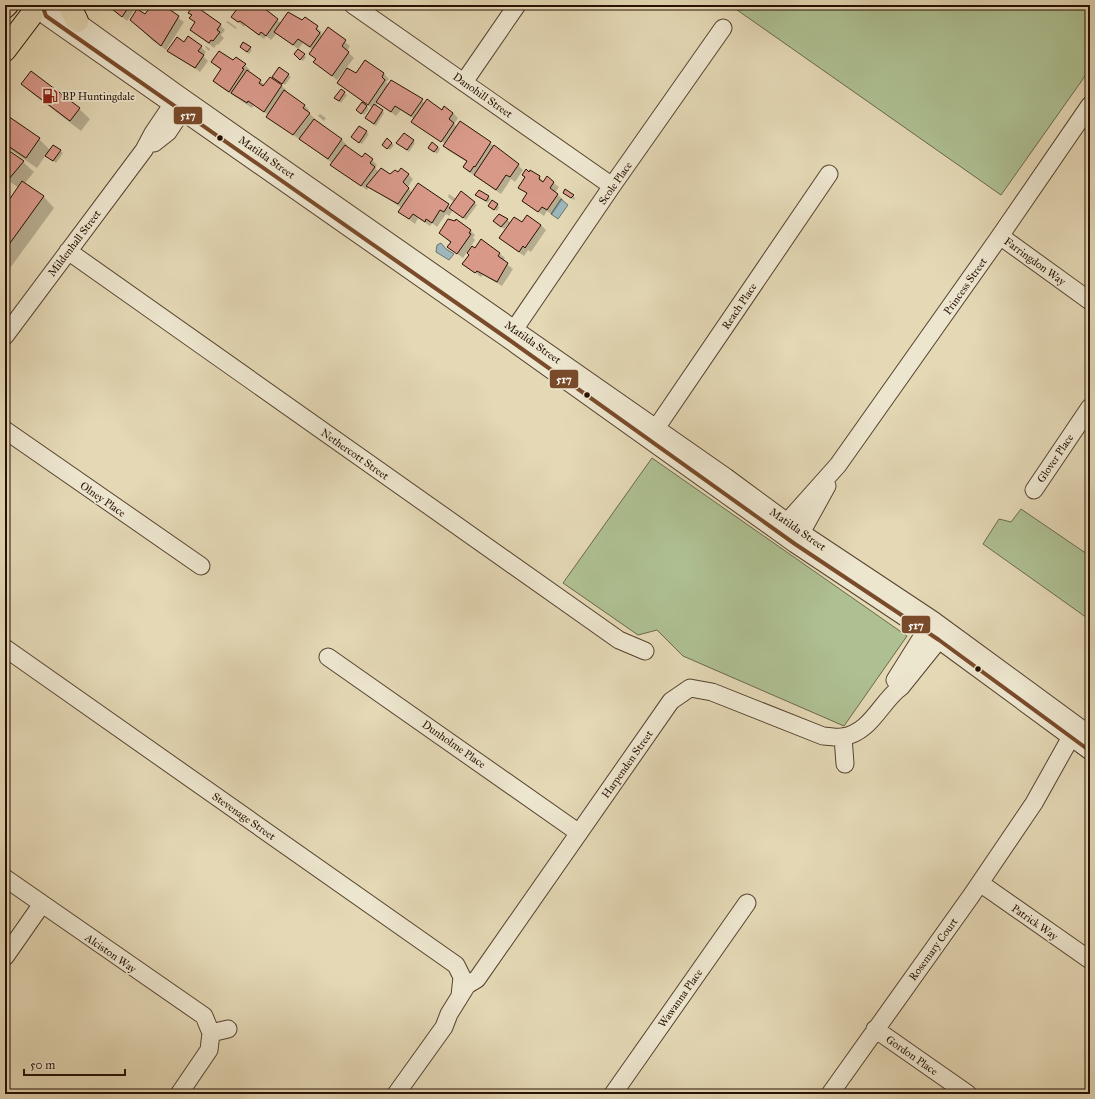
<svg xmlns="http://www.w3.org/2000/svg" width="1095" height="1099" font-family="'IM FELL Great Primer',serif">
<rect width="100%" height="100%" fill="#e4d8b5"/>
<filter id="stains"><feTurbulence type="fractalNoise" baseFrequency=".005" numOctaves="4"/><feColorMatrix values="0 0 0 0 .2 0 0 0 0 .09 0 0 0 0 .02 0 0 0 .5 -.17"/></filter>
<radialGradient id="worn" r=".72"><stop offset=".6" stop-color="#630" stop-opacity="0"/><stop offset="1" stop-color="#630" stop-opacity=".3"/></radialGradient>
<path fill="#aec092" stroke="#6a684a" d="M 730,5 L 1090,5 L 1090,69 L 1001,195 Z
M 652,458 L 907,636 L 844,726 L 683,656 L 657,630 L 638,635 L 563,583 Z
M 1021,509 L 1090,556 L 1090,620 L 983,544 L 999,519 L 1011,522 Z"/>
<path fill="#9cb6ba" stroke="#6d7470" d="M 561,199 L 568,205 L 558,219 L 551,214 Z
M 441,243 L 446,249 L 454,254 L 449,260 L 436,252 L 437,245 Z"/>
<path fill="#0003" d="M 116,5 L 138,5 L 127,21 L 113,9 Z
M 160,5 L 184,22 L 166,50 L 153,41 L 131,20 L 156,11 Z
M 242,5 L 258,5 L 281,23 L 303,21 L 305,18 L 322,32 L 321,34 L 323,37 L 329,29 L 350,46 L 347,51 L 354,58 L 337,80 L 314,62 L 316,59 L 310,54 L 313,50 L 303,43 L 298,49 L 277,33 L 271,40 L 266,36 L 264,39 L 245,25 L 244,27 L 238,22 L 233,17 Z
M 189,13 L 220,25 L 225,30 L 221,35 L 224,38 L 218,45 L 217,44 L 214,48 L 191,30 L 196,23 L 191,18 L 192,16 Z
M 228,21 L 237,28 L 236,29 L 226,22 Z
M 185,43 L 201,47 L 206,52 L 203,56 L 208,61 L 200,72 L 169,50 Z
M 206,46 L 210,49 L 209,51 L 205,47 Z
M 241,47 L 250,48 L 252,50 L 249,54 Z
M 304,55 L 306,57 L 303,61 L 297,56 Z
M 365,61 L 384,74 L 389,79 L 386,82 L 389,85 L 442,111 L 453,113 L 458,118 L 454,124 L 457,127 L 490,143 L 518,165 L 523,170 L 515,182 L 511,179 L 501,194 L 469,172 L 464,167 L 467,162 L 449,151 L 444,146 L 446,144 L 417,125 L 417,126 L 413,122 L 414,119 L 401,110 L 396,116 L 378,103 L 376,106 L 384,113 L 376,126 L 368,120 L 366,118 L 372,108 L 364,103 L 369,109 L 364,115 L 359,112 L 357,110 L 363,102 L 338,83 L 356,74 Z
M 212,62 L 234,62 L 245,65 L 250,70 L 248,72 L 265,85 L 270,78 L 282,86 L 287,91 L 286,93 L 304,105 L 309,110 L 308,112 L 315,119 L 314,120 L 342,140 L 347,145 L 346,147 L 362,158 L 365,155 L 372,160 L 377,165 L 375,168 L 379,172 L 390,175 L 408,174 L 413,179 L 408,187 L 412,193 L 450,207 L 454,202 L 448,197 L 449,194 L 456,199 L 461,193 L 477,205 L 466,220 L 453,210 L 449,216 L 446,214 L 437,227 L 432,223 L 430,226 L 418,218 L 415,224 L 399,212 L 402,208 L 369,187 L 367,190 L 337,170 L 332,165 L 333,164 L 300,138 L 299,139 L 273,121 L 268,115 L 254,105 L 252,108 L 219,86 L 214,81 L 221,70 Z
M 279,69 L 291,77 L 285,85 L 276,79 Z
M 22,84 L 79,109 L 90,119 L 81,131 L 33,94 Z
M 341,90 L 347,95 L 341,103 L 335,98 Z
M 320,114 L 326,118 L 324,121 L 318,116 Z
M 5,116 L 39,139 L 50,150 L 53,146 L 60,151 L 63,153 L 56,163 L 46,155 L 37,168 L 5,146 Z
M 359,127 L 369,134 L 362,144 L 355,139 Z
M 413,141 L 415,143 L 409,152 L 400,145 Z
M 391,143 L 394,145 L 390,150 L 385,147 Z
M 438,147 L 440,149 L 437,154 L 429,148 Z
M 5,149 L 23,162 L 34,172 L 24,184 L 44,197 L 54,208 L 5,275 L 5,208 L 19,188 L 5,178 Z
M 539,177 L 544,182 L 547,178 L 559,187 L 555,193 L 563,199 L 552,215 L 547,211 L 544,216 L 523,201 L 528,194 L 520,188 Z
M 566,195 L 573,196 L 575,198 L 574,200 Z
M 479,197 L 488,197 L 491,199 L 488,203 Z
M 497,205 L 499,207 L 497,211 L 492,208 Z
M 503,216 L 511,223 L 541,225 L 546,230 L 531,252 L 528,250 L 524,256 L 500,238 L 510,225 L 508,224 L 504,229 L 497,223 Z
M 470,230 L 475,235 L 473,238 L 475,240 L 463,258 L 448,247 L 451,243 L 440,233 Z
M 481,241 L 500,254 L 505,258 L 503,261 L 513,269 L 502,286 L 483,275 L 481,277 L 464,264 Z"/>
<path fill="#d89989" stroke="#271002" d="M 115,5 L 130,5 L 122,17 L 112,9 Z
M 158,5 L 163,5 L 179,16 L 161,46 L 130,20 L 137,9 L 145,14 L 151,6 L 155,10 Z
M 194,5 L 221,24 L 217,30 L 220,32 L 213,41 L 211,40 L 209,43 L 190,30 L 195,22 L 189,18 L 192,15 L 188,13 Z
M 240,5 L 260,5 L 278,19 L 266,36 L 261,32 L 259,35 L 240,21 L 238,22 L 231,17 Z
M 288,12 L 302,20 L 305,17 L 318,26 L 316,29 L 320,33 L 310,47 L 298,39 L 293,45 L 274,32 Z
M 328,27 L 346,40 L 342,46 L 349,52 L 332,76 L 313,62 L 316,59 L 309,54 Z
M 188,36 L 202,46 L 198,51 L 204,55 L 195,68 L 167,51 L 177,37 L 184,42 Z
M 243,42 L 251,47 L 247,52 L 240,47 Z
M 298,49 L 305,54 L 300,60 L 294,54 Z
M 219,51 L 233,60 L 236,57 L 246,64 L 242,68 L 244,69 L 229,92 L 213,81 L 221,69 L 211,62 Z
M 365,60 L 384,73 L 382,77 L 385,80 L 368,105 L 337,83 L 347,68 L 356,73 Z
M 279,67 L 289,74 L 282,84 L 272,77 Z
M 247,70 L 261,80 L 259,83 L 263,86 L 270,77 L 282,85 L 264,112 L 248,101 L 247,103 L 231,93 Z
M 31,71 L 80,108 L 70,121 L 21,84 Z
M 391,80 L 423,99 L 411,116 L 395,106 L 391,112 L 376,102 Z
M 341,89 L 345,92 L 339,101 L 334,98 Z
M 284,90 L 305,105 L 303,108 L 310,113 L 293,135 L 266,117 Z
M 427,99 L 442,110 L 444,106 L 453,113 L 449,119 L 454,123 L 441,142 L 411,122 Z
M 362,102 L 367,106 L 361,114 L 356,110 Z
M 374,104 L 383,110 L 374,124 L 365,118 Z
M 5,114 L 40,138 L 26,158 L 5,144 Z
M 314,119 L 342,139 L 328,159 L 299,139 Z
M 460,121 L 491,142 L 475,167 L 474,166 L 470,172 L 463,167 L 467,161 L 443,146 Z
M 359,126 L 367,131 L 359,143 L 351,137 Z
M 404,133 L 414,140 L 407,150 L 396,143 Z
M 387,138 L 392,143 L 387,149 L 382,145 Z
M 432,142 L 438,147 L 434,152 L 428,148 Z
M 53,145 L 61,150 L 53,161 L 45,156 Z
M 345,145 L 362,157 L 365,153 L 373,159 L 370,163 L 375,167 L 361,186 L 330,165 Z
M 494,145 L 519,164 L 510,177 L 506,175 L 496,190 L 474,175 Z
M 5,148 L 24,161 L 9,179 L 5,176 Z
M 381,168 L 390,174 L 395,170 L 398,172 L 401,168 L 409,174 L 403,182 L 409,188 L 398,204 L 366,186 Z
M 526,169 L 529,172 L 530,170 L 540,176 L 539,179 L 543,182 L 547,176 L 554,182 L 550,188 L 558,194 L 547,210 L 542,207 L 538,212 L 522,201 L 527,193 L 518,188 L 525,177 L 522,175 Z
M 22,181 L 44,196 L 5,250 L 5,206 Z
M 418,183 L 449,204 L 444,212 L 440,210 L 432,223 L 426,219 L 425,222 L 413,214 L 409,219 L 398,212 Z
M 565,189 L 574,195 L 571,198 L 563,193 Z
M 479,190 L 489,196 L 486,201 L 475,195 Z
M 461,191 L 475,202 L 463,218 L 449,208 Z
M 492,200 L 498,204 L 494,210 L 488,206 Z
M 499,214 L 508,219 L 501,227 L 493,221 Z
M 527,215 L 541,225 L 525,248 L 523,246 L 519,252 L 499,238 L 514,217 L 522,222 Z
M 448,219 L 455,221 L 456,219 L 471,230 L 469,233 L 471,234 L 457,254 L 447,247 L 451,242 L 439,233 Z
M 481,239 L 500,253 L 498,256 L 508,263 L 497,282 L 477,271 L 475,273 L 462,264 L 469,255 L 467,253 L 472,246 L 475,248 Z"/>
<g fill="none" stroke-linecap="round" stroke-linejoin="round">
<defs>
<path id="minor" d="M 42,5 L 46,16 L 508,339 L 795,544 L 939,640 L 1090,751
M 54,5 L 179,95 L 726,477 L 802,533 L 933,620 L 1090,735
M 353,5 L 612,186
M 464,82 L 517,5
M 154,143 L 168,132 L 188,102
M 1000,236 L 1090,301
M 68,251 L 619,640 L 645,651
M 5,336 L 144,150 L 153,133 L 178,96
M 509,337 L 612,186 L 723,28
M 5,430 L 201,566
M 650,437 L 829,174
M 1034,490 L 1090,407
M 780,530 L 838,465 L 1000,236 L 1090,105
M 796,542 L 827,486
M 5,648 L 456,965 L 462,977 L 460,996
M 328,657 L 579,833
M 895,680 L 932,621
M 843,737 L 845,764
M 5,878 L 204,1016 L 211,1033 L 209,1050 L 179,1094
M 980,883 L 1090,960
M 5,957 L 42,904
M 875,1029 L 968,1094
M 211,1033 L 228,1029
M 396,1094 L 444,1027 L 449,1014 L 467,985 L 477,979 L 671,701 L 690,688 L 712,692 L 823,736 C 829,736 836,738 842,737 C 871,733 881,701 901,687 L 946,631
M 613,1094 L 747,903
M 830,1094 L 971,896 L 1034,803 L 1076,728"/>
<path id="major" d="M 69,5 L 77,21
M 5,7 L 7,5
M 5,50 L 39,5"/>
</defs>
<use href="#minor" stroke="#56422f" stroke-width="19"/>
<use href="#major" stroke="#271002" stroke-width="24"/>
<use href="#minor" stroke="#ede6cf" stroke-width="17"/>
<use href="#major" stroke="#e4d8b5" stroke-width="22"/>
<defs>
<path id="bus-1" d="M 42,5 L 46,16 L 508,339 L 795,544 L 939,640 L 1090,751"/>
</defs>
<use href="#bus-1" stroke="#ede6cf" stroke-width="7"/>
<use href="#bus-1" stroke="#7a4b2a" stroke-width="4"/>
</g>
<defs>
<symbol id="fuel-bare" viewBox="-9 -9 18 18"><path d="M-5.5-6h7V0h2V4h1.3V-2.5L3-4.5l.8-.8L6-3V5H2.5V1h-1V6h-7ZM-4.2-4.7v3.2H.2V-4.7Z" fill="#8f2418" stroke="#ede6cf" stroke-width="2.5" paint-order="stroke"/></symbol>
</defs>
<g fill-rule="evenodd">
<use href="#fuel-bare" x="39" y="85" width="22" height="22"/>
</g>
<g fill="#271002" stroke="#ede6cf" stroke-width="1.5">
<circle cx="220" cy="138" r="3.5"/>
<circle cx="587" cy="395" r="3.5"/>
<circle cx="978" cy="669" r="3.5"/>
</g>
<g text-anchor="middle" stroke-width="3.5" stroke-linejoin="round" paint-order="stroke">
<g font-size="11" fill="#271002" stroke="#ede6cf">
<text transform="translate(483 95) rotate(35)" y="4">Danohill Street</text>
<text transform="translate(267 157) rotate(35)" y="4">Matilda Street</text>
<text transform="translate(615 183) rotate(-55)" y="4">Scole Place</text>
<text transform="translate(74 243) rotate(-53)" y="4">Mildenhall Street</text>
<text transform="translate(1035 261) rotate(36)" y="4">Farringdon Way</text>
<text transform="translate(965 286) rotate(-55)" y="4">Princess Street</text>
<text transform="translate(739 306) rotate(-56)" y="4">Reach Place</text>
<text transform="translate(533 342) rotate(35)" y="4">Matilda Street</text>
<text transform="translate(355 454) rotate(35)" y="4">Nethercott Street</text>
<text transform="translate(1055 458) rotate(-56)" y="4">Glover Place</text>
<text transform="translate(103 499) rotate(35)" y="4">Olney Place</text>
<text transform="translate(798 529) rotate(35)" y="4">Matilda Street</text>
<text transform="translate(454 744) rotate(35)" y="4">Dunholme Place</text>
<text transform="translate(627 764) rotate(-55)" y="4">Harpenden Street</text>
<text transform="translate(244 816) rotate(35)" y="4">Stevenage Street</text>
<text transform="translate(1035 922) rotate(35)" y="4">Patrick Way</text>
<text transform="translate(933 949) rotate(-54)" y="4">Rosemary Court</text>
<text transform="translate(111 953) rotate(35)" y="4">Alciston Way</text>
<text transform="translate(680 998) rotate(-55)" y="4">Wawanna Place</text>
<text transform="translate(912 1055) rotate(35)" y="4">Gordon Place</text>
</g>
<g font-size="11" fill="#271002" stroke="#ede6cf" text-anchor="start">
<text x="62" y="100">BP Huntingdale</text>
</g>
</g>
<g stroke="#ede6cf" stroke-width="1.5">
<rect x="173" y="106" width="30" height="19" rx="4" fill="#7a4b2a"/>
<rect x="549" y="369" width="30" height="20" rx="4" fill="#7a4b2a"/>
<rect x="901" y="615" width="30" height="19" rx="4" fill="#7a4b2a"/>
</g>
<g font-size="11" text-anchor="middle" font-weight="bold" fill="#fff">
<text x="188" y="119">517</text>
<text x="564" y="383">517</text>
<text x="916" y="629">517</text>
</g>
<rect width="1095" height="1099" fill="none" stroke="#e4d8b5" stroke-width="20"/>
<rect x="6" y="6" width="1083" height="1087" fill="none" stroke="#271002" stroke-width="2"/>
<rect x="10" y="10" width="1075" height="1079" fill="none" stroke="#271002"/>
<path d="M24 1069v6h101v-6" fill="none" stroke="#271002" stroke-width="2"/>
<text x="30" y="1069" font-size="12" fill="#271002" stroke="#ede6cf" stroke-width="3" paint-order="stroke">50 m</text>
<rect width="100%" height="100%" filter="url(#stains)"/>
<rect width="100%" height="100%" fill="url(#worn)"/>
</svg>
